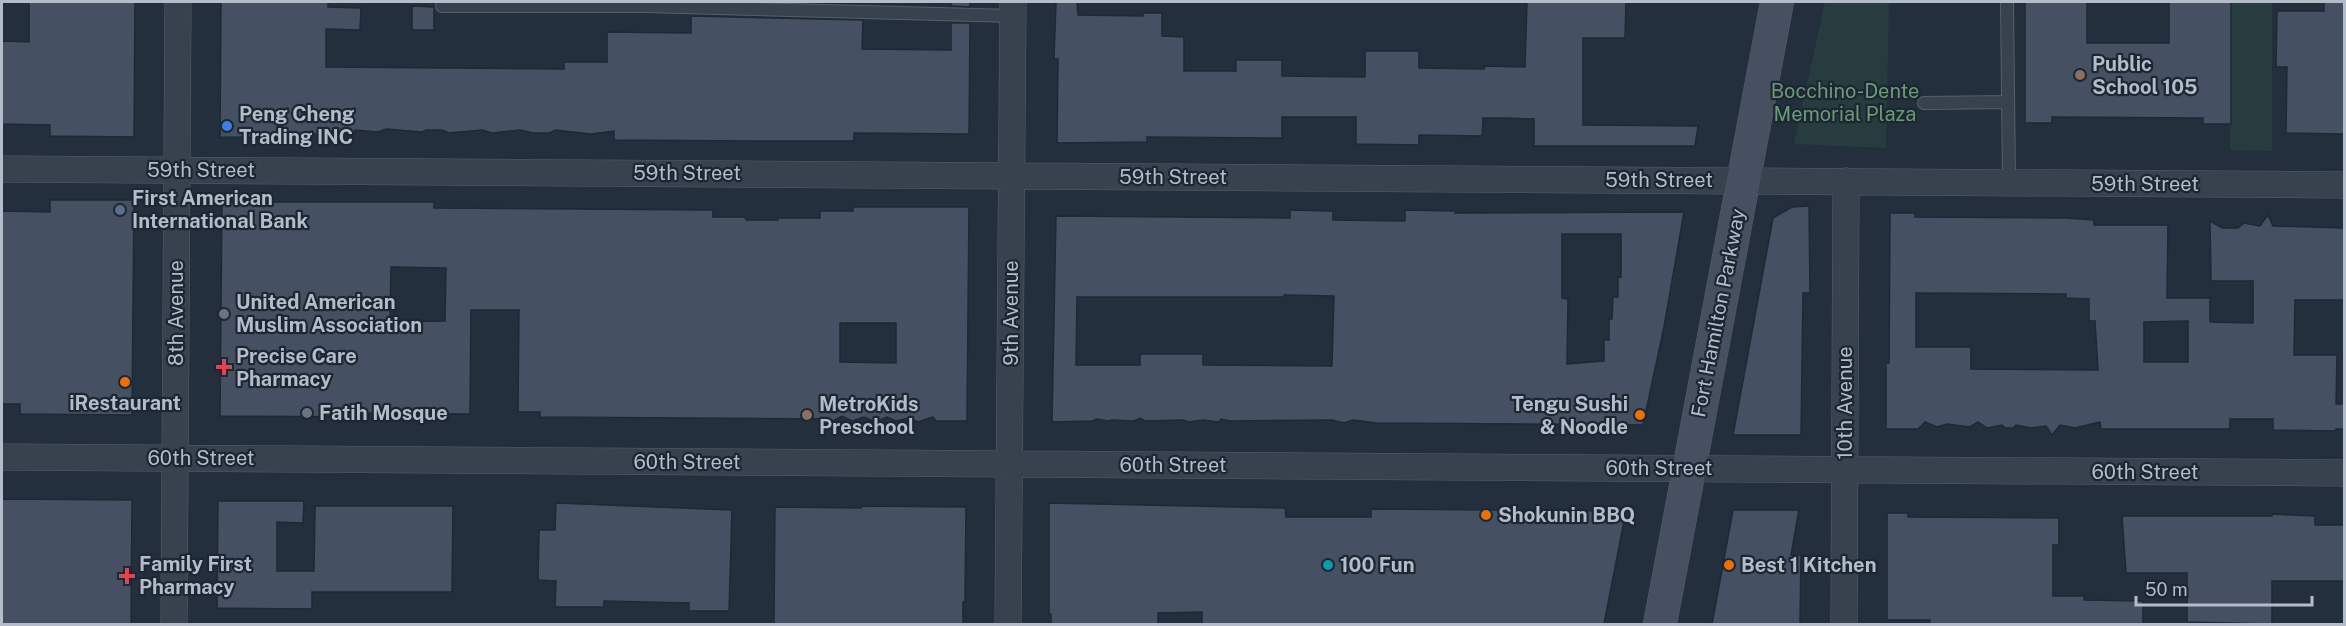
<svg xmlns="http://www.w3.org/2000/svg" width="2346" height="626" font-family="'Public Sans',sans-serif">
<rect width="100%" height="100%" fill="#242f3e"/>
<path fill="#263c3f" d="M 1825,2 L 1889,2 L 1886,148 L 1794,144 Z
M 2231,2 L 2272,2 L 2272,151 L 2230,150 Z"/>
<path fill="#455162" stroke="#1f2835" stroke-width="1.5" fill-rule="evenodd" d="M 29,2 L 135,2 L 134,137 L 50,136 L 50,125 L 2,124 L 2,41 L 29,42 Z
M 221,2 L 328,2 L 328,7 L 361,8 L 360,30 L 326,29 L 326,67 L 564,69 L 564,62 L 607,62 L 607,32 L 691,33 L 691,16 L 863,20 L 862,49 L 951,50 L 951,23 L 970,23 L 969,134 L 854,133 L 854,141 L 753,141 L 614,140 L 614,131 L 591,134 L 555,130 L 550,133 L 533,133 L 520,130 L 492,133 L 482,130 L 449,133 L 442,130 L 426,130 L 422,132 L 386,129 L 378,132 L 355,130 L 355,134 L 306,134 L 306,138 L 220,137 Z
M 783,2 L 864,2 L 863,4 Z
M 951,2 L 970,2 L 970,7 L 951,6 Z
M 1056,2 L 1077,2 L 1078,15 L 1143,16 L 1143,13 L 1162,13 L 1162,36 L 1184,37 L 1184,71 L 1236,71 L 1236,60 L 1282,60 L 1282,76 L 1365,77 L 1365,51 L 1419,51 L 1419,68 L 1484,69 L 1485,66 L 1525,67 L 1527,2 L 1626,2 L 1625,38 L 1583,38 L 1583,125 L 1698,126 L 1695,146 L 1534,146 L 1534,119 L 1505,118 L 1483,118 L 1482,136 L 1419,135 L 1419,145 L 1356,144 L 1356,117 L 1282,117 L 1282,138 L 1147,137 L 1147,142 L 1057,143 L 1058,59 L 1054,59 Z
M 2025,2 L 2087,2 L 2087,43 L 2169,43 L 2169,2 L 2231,2 L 2231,124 L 2203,124 L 2203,118 L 2052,117 L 2052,123 L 2025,123 Z
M 2324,2 L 2344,2 L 2344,134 L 2286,133 L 2287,67 L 2276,67 L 2277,11 L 2324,11 Z
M 412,6 L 434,7 L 434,30 L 412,30 Z
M 50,200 L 134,200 L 132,415 L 20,414 L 20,404 L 2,404 L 2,211 L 50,212 Z
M 222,202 L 434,202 L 434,208 L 713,210 L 713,217 L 744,217 L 747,220 L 778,220 L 778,218 L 820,218 L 820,211 L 853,211 L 853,207 L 969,207 L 967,421 L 936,421 L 933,417 L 918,422 L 909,418 L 896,421 L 887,417 L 875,422 L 864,417 L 852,421 L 842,416 L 833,421 L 827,419 L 540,417 L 540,412 L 518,412 L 519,310 L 471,310 L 470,414 L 369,413 L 369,417 L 220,416 ZM 391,267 L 446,268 L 445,321 L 390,322 ZM 840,323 L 896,323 L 896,363 L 840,362 Z
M 1809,206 L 1810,293 L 1803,293 L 1801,435 L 1733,435 L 1773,218 L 1792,207 Z
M 1290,210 L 1333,211 L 1333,220 L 1405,221 L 1405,210 L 1455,211 L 1455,213 L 1684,212 L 1664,327 L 1643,425 L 1376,423 L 1353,420 L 1344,423 L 1332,420 L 1230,421 L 1221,419 L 1219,422 L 1203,420 L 1188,422 L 1183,420 L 1145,421 L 1140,418 L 1134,421 L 1112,420 L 1108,421 L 1097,419 L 1092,421 L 1052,422 L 1056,216 L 1290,218 ZM 1562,234 L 1621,234 L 1621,277 L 1618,276 L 1618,297 L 1613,297 L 1612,319 L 1609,319 L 1609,340 L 1604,340 L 1604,361 L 1567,364 L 1568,299 L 1562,298 ZM 1284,295 L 1334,296 L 1332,366 L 1203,365 L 1203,354 L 1140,354 L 1140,365 L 1076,365 L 1077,297 L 1284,297 Z
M 1890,213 L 1915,213 L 1915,217 L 2066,218 L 2094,220 L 2094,225 L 2168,225 L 2167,298 L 2210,298 L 2210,322 L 2253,323 L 2253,281 L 2211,281 L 2210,221 L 2222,228 L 2238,228 L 2244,223 L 2260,226 L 2268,215 L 2273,226 L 2344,228 L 2344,300 L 2295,300 L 2294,355 L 2337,355 L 2336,404 L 2344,404 L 2344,429 L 2336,429 L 2336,431 L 2273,430 L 2273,419 L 2230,419 L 2230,429 L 2101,429 L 2100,422 L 2075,428 L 2060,425 L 2052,435 L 2046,426 L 2031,428 L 2016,425 L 2013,428 L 2005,428 L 2002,425 L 1987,428 L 1978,422 L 1970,427 L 1947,424 L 1937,427 L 1925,422 L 1918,429 L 1886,429 L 1886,363 L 1889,363 ZM 1916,293 L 2066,294 L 2066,298 L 2089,299 L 2089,321 L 2095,321 L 2098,370 L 1971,369 L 1971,347 L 1916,347 ZM 2188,321 L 2188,362 L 2144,362 L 2144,322 Z
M 2,499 L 132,500 L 131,624 L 2,624 Z
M 218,501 L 304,501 L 303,523 L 277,522 L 277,571 L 314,571 L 315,506 L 453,506 L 452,592 L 312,592 L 312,609 L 217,608 Z
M 556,503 L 732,510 L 729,611 L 689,611 L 689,603 L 604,601 L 604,607 L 555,607 L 556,581 L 538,580 L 539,530 L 555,530 Z
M 1049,503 L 1285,508 L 1286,517 L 1371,517 L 1371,509 L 1626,511 L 1604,624 L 1202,624 L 1202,612 L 1158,613 L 1158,624 L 1051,624 L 1051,614 L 1049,614 Z
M 861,506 L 966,507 L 965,602 L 963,602 L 963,624 L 774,624 L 775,507 L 861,508 Z
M 1733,510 L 1799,510 L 1791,555 L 1801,555 L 1800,624 L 1712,624 Z
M 1887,513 L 1908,513 L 1908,517 L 2059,518 L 2059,545 L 2053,545 L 2053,596 L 2084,596 L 2084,600 L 2143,601 L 2143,624 L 1930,624 L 1930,620 L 1887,620 Z
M 2272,514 L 2315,516 L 2315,525 L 2344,525 L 2344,581 L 2272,581 L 2272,624 L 2187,622 L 2187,573 L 2126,573 L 2122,516 L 2272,516 Z"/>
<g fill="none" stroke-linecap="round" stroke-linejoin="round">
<defs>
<path id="lane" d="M 2007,2 L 2009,183
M 442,6 L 645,6 L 1013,16
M 1924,103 L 2008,102"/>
<path id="street" d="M 2,169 L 2344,185
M 2,457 L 2344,473
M 174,624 L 178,2
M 1008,624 L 1013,2
M 1844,624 L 1846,181"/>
<path id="secondary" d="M 1660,624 L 1777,2"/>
</defs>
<use href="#lane" stroke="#565f6c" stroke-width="14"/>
<use href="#street" stroke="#565f6c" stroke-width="27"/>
<use href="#secondary" stroke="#565f6c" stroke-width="34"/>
<use href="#lane" stroke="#38414e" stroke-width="12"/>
<use href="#street" stroke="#38414e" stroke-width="26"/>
<use href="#secondary" stroke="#465061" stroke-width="33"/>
</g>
<g fill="#8d6e63" stroke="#1d2633" stroke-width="2">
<circle cx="2080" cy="75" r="6"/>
<circle cx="807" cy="415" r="6"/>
</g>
<circle fill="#3f7fe0" stroke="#1d2633" stroke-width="2" cx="227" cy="126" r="6"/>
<circle fill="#5c6f8a" stroke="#1d2633" stroke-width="2" cx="120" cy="210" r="6"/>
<g fill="#6b7280" stroke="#1d2633" stroke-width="2">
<circle cx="224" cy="314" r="6"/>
<circle cx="307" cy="413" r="6"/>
</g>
<g fill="#e0444e" stroke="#1d2633" stroke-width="2">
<path d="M221 358h6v6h6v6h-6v6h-6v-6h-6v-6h6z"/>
<path d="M124 567h6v6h6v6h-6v6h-6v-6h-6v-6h6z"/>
</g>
<g fill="#e8710a" stroke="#1d2633" stroke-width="2">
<circle cx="125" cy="382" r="6"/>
<circle cx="1640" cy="415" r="6"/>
<circle cx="1486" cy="515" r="6"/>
<circle cx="1729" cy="565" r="6"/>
</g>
<circle fill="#0f9aa8" stroke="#1d2633" stroke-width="2" cx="1328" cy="565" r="6"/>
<g text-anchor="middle" stroke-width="4.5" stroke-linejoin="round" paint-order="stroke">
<g font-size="20" font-weight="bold" fill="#b4bcc9" stroke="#1d2633" text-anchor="start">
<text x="2092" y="71">Public<tspan x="2092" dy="23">School 105</tspan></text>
<text x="239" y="121">Peng Cheng<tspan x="239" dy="23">Trading INC</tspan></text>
<text x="132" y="205">First American<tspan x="132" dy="23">International Bank</tspan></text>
<text x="236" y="309">United American<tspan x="236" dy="23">Muslim Association</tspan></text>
<text x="236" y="363">Precise Care<tspan x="236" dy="23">Pharmacy</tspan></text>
<text x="125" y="410" text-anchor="middle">iRestaurant</text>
<text x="819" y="411">MetroKids<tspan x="819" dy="23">Preschool</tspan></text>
<text x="1628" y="411" text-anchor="end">Tengu Sushi<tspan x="1628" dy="23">&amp; Noodle</tspan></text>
<text x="319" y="420">Fatih Mosque</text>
<text x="1498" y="522">Shokunin BBQ</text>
<text x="139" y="571">Family First<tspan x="139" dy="23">Pharmacy</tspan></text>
<text x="1340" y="572">100 Fun</text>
<text x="1741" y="572">Best 1 Kitchen</text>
</g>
<g font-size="20" fill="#6b9a76" stroke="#1d2633">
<text x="1845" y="98">Bocchino-Dente<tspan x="1845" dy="23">Memorial Plaza</tspan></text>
</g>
<g font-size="20" fill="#b4bcc9" stroke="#1d2633">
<text x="201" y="177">59th Street</text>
<text x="687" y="180">59th Street</text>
<text x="1173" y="184">59th Street</text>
<text x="1659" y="187">59th Street</text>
<text x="2145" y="191">59th Street</text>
<text transform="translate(176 313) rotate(-90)" y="7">8th Avenue</text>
<text transform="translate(1011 313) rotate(-90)" y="7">9th Avenue</text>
<text transform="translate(1718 313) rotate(-79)" y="7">Fort Hamilton Parkway</text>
<text transform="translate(1845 403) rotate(-90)" y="7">10th Avenue</text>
<text x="201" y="465">60th Street</text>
<text x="687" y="469">60th Street</text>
<text x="1173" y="472">60th Street</text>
<text x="1659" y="475">60th Street</text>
<text x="2145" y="479">60th Street</text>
</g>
</g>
<rect width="2346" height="626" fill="none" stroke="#b4bcc9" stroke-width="6"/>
<path d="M2136 596v9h176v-9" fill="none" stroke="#b4bcc9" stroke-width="3"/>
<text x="2145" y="596" font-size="18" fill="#b4bcc9" stroke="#1d2633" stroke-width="4.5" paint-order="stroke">50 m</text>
</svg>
